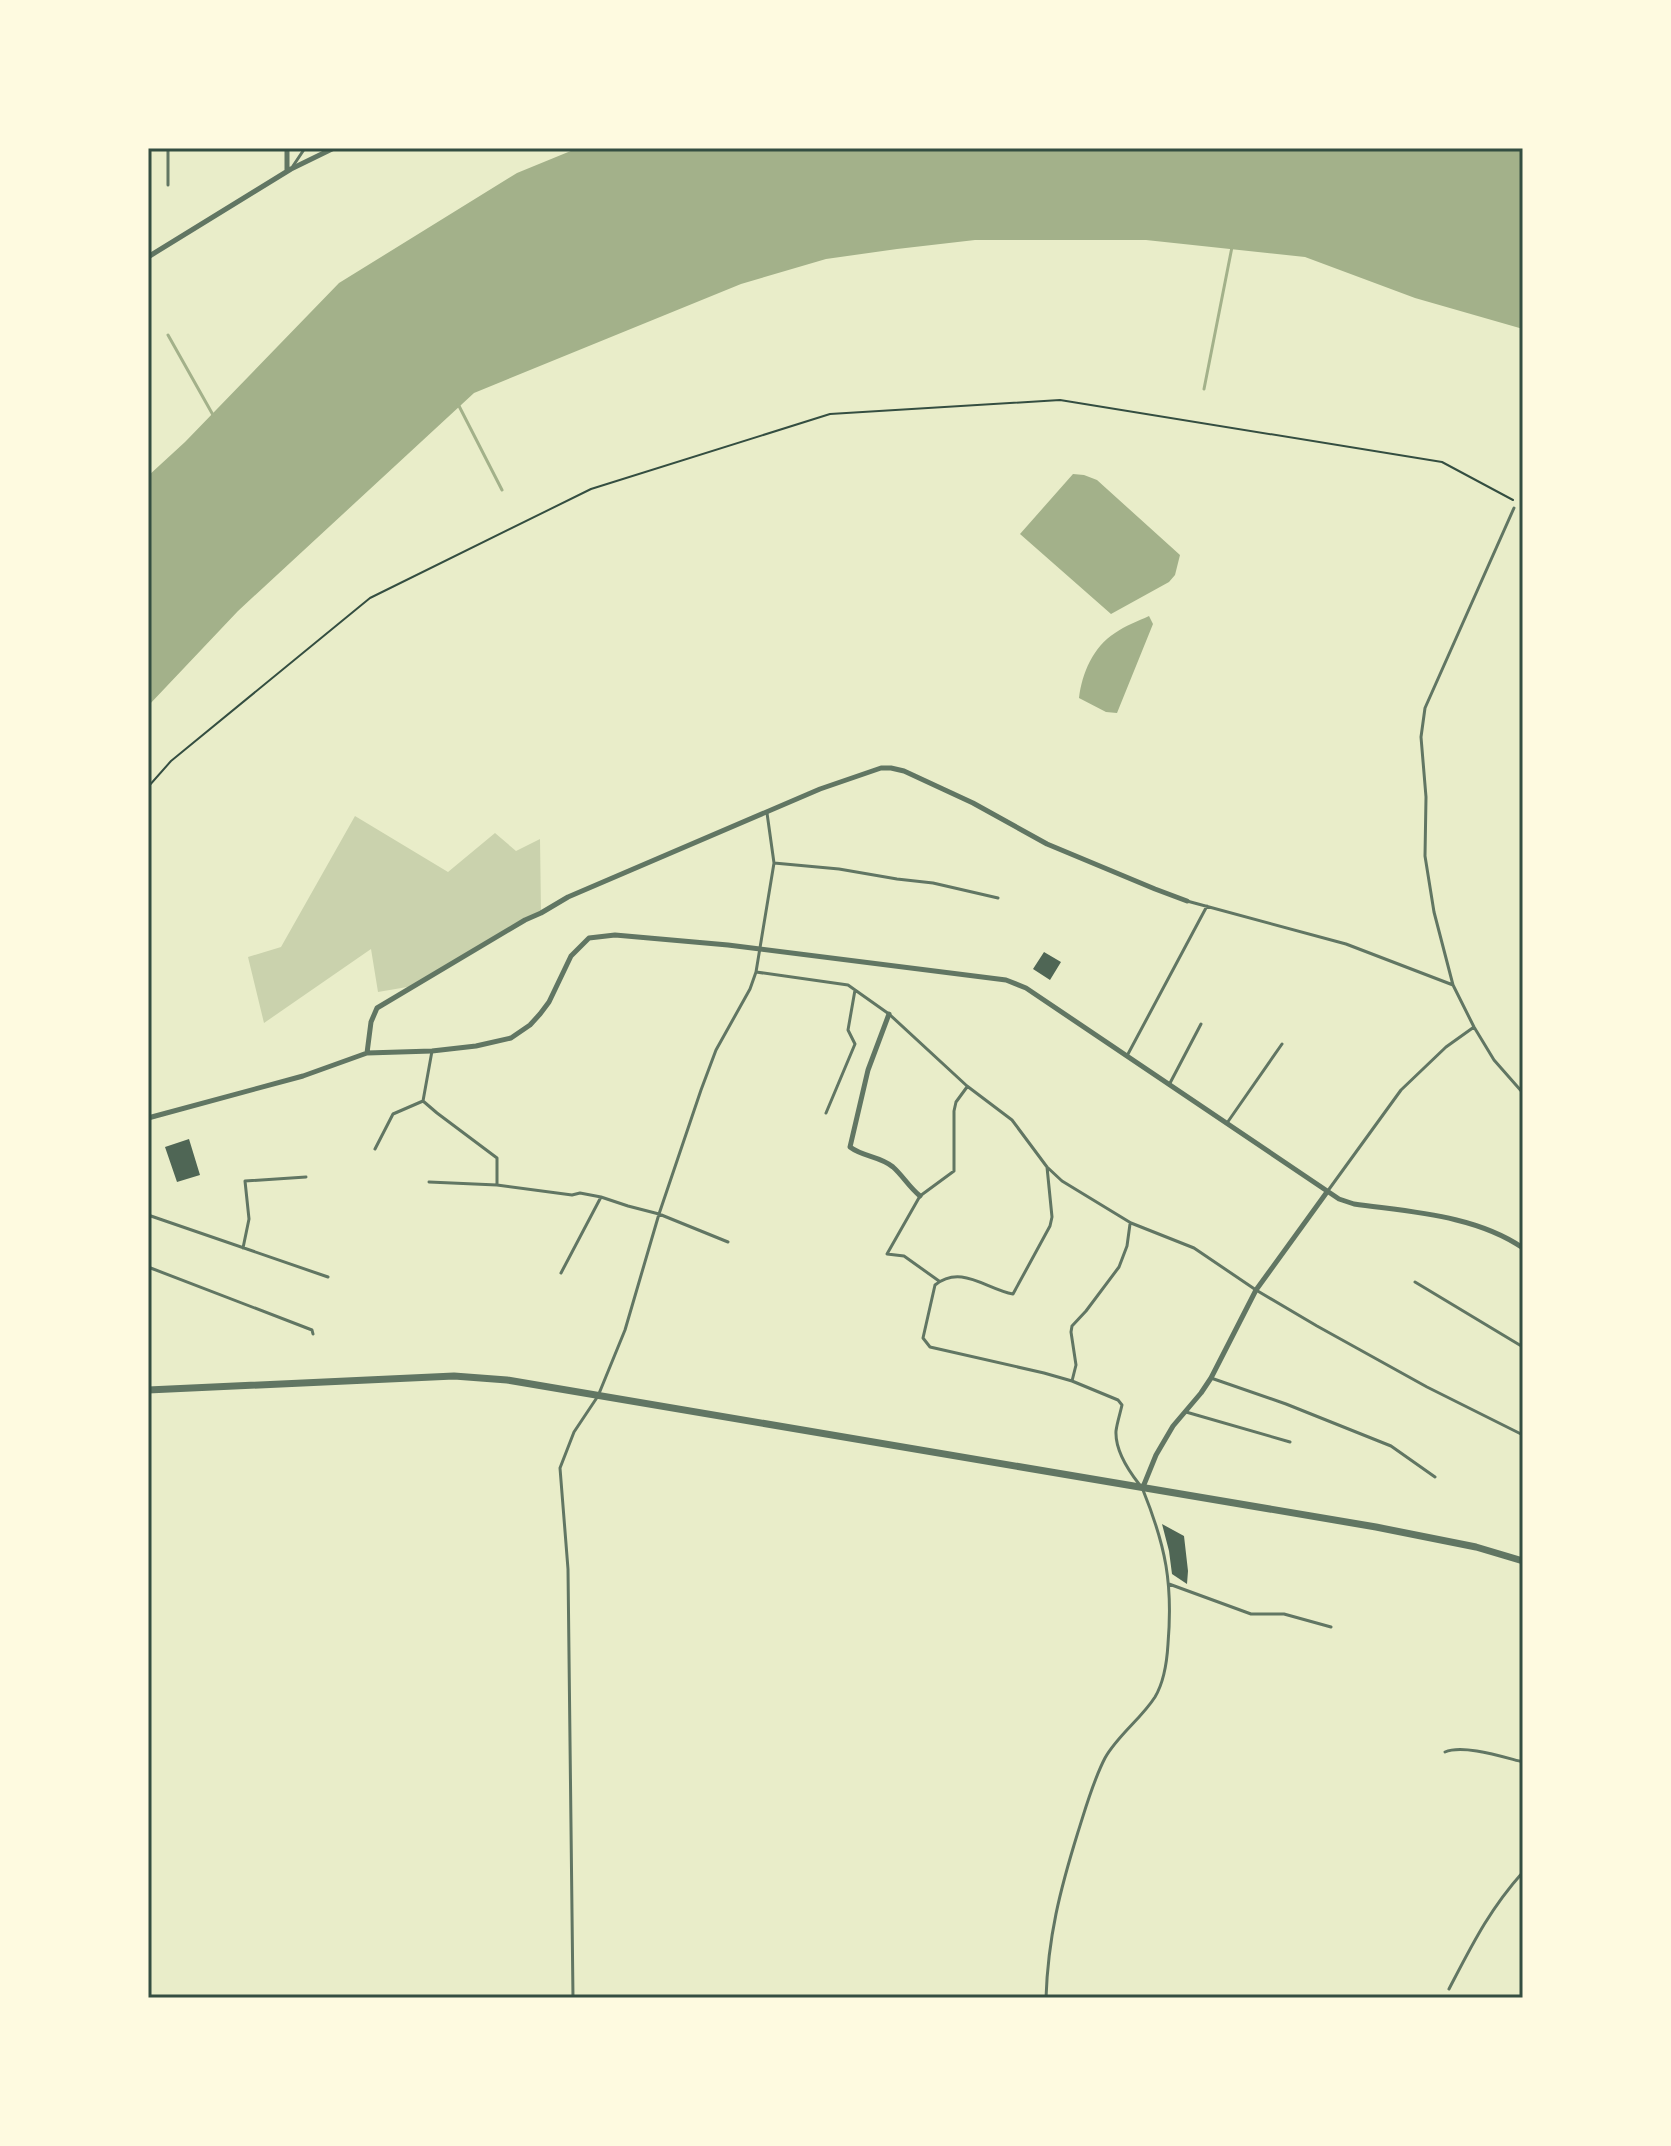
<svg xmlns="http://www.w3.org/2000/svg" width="1671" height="2146" font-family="Mulish,sans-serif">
<rect width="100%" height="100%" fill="#e9edc9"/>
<path fill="#cad2ad" d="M 355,816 L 448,872 L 495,833 L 516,851 L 540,839 L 541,913 L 413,986 L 378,992 L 371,949 L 264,1023 L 248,957 L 281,947 Z"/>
<path fill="#a3b18a" d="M 578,148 L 1523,148 L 1523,329 L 1415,298 L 1305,257 L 1146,240 L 975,240 L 897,249 L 826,259 L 741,284 L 474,393 L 238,611 L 148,706 L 148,476 L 185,442 L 339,283 L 517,173 Z
M 1073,474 L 1084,475 L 1097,480 L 1180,555 L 1175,575 L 1169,582 L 1111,614 L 1020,534 Z
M 1149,616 L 1153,624 L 1117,713 L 1106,712 L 1079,698 C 1082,673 1093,647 1115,633 C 1125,626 1138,621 1149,616 Z"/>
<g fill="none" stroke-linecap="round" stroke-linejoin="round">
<path stroke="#a3b18a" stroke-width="3" d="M 168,335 L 213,415
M 1204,389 L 1232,247
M 458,404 L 502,490"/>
</g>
<path fill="#4f6655" d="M 1044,952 L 1061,962 L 1050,980 L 1033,969 Z
M 189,1139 L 200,1175 L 177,1182 L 165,1147 Z
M 1162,1524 L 1184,1536 L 1188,1571 L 1187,1584 L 1172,1574 L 1169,1551 Z"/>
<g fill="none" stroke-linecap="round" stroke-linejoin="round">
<path stroke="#344e41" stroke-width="2" d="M 148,787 L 171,761 L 370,598 L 591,489 L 830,414 L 1060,400 L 1442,462 L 1513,500"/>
<path stroke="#617663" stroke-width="3" d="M 293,166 L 305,148
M 168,185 L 168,148
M 1514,508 L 1425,708 L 1421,737 L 1426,797 L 1425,856 L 1434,912 L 1453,985 L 1474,1027 L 1494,1060 L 1523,1093
M 774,863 L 839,869 L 897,879 L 933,883 L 998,898
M 1187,901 L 1346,944 L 1453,985
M 756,972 L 848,985 L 889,1014 L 967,1086 L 1012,1120 L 1047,1167 L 1062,1181 L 1131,1223 L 1194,1248 L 1256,1290 L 1317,1326 L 1427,1387 L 1521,1434
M 1128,1054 L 1207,906
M 1169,1085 L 1201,1024
M 423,1101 L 437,1113 L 497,1158 L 497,1185
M 826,1113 L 855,1044 L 848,1030 L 855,990
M 1227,1123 L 1282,1044
M 375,1149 L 393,1114 L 423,1101 L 432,1051
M 1047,1167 L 1052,1217 L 1050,1226 L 1013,1294 C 986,1289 961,1264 935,1285 L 923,1338 L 930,1347 L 1044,1373 L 1072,1381 L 1118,1400 L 1122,1405 C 1120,1414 1117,1423 1116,1431 C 1115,1450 1128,1470 1139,1484
M 429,1182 L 497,1185 L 572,1195 L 580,1193 L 601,1197 L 628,1206 L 659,1214 L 728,1242
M 1327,1192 L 1401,1090 L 1446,1047 L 1474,1027
M 148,1215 L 328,1277
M 243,1248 L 249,1219 L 245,1181 L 306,1177
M 148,1267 L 312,1330 L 313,1334
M 561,1273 L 601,1197
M 939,1281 L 904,1256 L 887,1254 L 920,1196 L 954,1171 L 954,1111 L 956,1102 L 967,1087
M 1415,1282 L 1523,1347
M 1211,1378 L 1286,1404 L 1391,1446 L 1435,1477
M 1072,1381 L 1076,1365 L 1071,1332 L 1072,1326 L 1086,1311 L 1119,1267 L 1127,1246 L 1130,1224
M 1186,1412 L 1290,1442
M 1169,1584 L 1251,1614 L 1284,1614 L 1331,1627
M 1445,1752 C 1463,1744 1503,1757 1523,1762
M 1449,1989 C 1472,1945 1489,1910 1523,1872
M 573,1998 L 568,1569 L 560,1468 L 574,1432 L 598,1396 L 625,1330 L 659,1214 L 701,1090 L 716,1050 L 750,989 L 756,972 L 774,863 L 767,813
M 1046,1998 C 1048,1937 1060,1890 1078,1832 C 1086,1807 1093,1781 1105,1758 C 1118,1735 1141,1719 1155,1697 C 1164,1682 1167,1661 1168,1644 C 1173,1584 1166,1547 1143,1490"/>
<path stroke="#617663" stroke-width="5" d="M 287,171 L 287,148
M 148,257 L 291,169 L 334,148
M 889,1014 L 868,1070 L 850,1147 C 863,1157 880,1156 893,1167 C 903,1176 909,1187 920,1196
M 367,1053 L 371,1022 L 377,1008 L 525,920 L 541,913 L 568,897 L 820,789 L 881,768 L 891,768 L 904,771 L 973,803 L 1047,844 L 1155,889 L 1187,901
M 148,1096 L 148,1108
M 148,1118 L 303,1076 L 367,1053 L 432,1051 L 476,1046 L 511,1038 L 530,1025 L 540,1014 L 549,1002 L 571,956 L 589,938 L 615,935 L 728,945 L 1006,980 L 1026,988 L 1339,1199 L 1354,1204 C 1410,1212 1475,1215 1523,1248
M 1143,1487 L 1156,1455 L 1173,1426 L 1201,1393 L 1211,1378 L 1256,1290 L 1327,1192"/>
<path stroke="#617663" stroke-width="7" d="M 148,1390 L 454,1376 L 507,1380 L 1376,1527 L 1476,1547 L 1523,1561"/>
</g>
<rect width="1671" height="2146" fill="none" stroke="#fefae0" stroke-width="300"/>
<rect x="150" y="150" width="1371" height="1846" fill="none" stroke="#344e41" stroke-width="3"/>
</svg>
